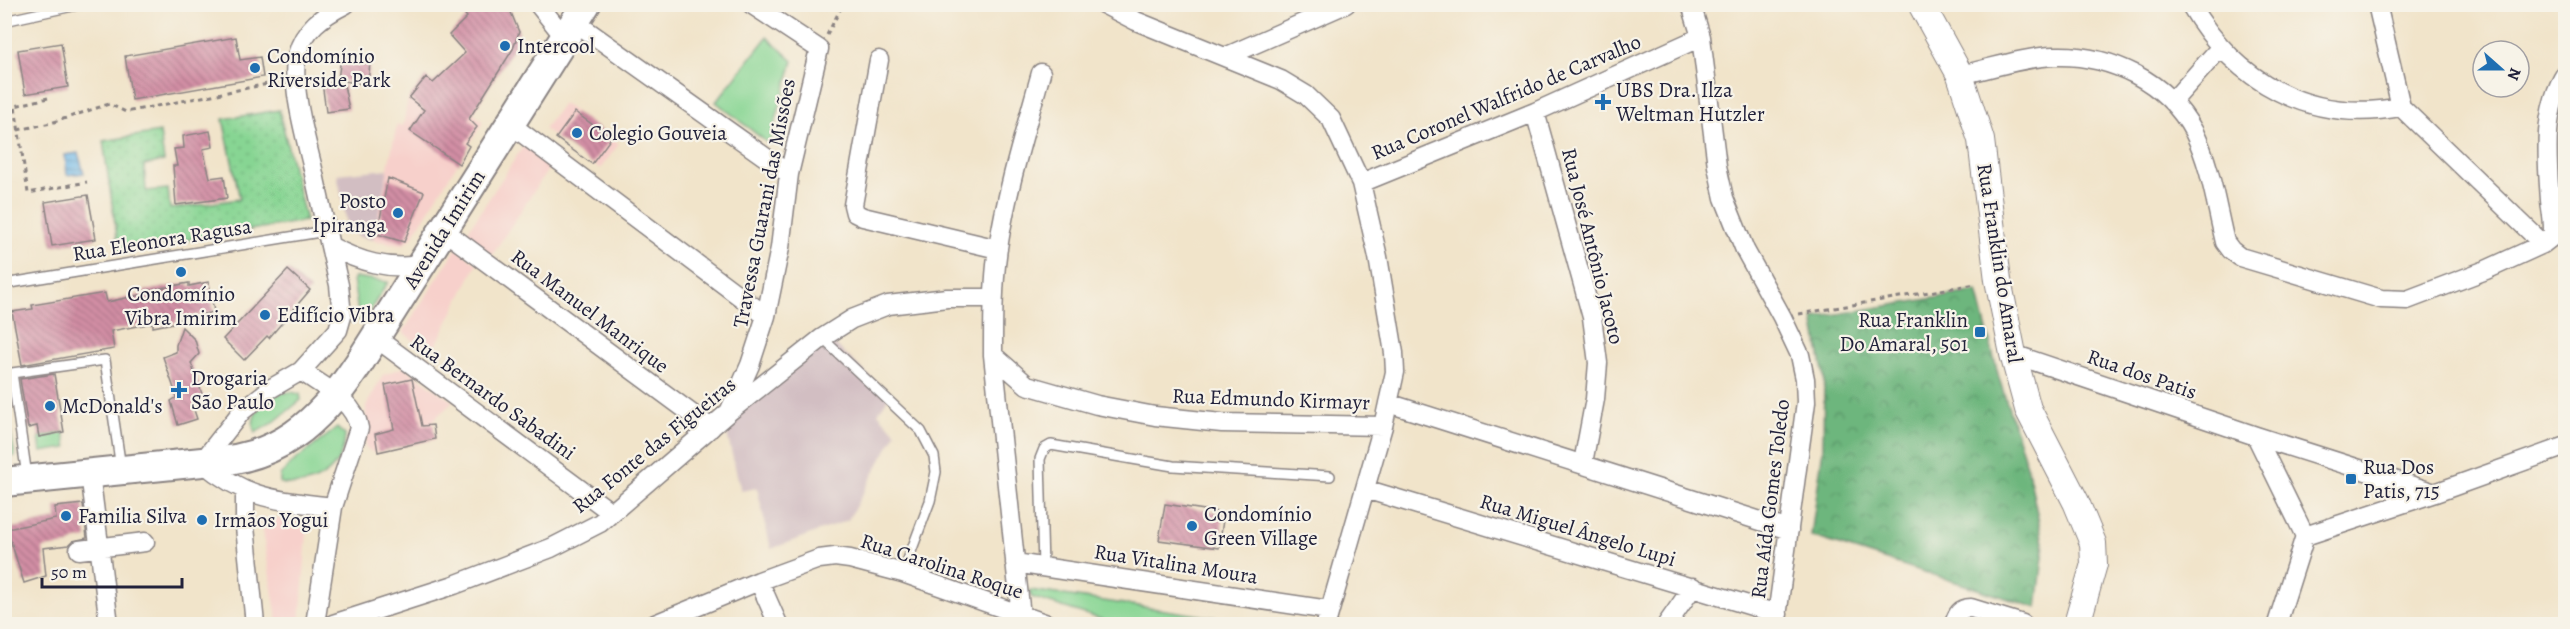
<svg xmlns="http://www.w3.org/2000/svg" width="2570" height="629" font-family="Alegreya,serif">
<defs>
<pattern id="grass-dots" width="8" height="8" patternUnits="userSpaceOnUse" patternTransform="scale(1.5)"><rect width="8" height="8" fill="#87d593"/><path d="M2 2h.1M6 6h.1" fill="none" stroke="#74b780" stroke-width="1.8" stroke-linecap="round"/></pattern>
<pattern id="forest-crowns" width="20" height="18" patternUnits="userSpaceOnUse" patternTransform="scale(1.5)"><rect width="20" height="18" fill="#6db67d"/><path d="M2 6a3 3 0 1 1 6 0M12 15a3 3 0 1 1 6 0" fill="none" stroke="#599468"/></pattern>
<pattern id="water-rules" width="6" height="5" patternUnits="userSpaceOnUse" patternTransform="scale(1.5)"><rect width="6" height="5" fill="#71b9e9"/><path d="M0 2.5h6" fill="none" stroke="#5c96be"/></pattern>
<pattern id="building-back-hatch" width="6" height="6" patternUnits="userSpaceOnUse" patternTransform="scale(1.5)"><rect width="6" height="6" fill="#d28ea4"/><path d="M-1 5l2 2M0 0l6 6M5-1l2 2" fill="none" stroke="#aa7487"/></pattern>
</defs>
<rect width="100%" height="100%" fill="#f7f3e8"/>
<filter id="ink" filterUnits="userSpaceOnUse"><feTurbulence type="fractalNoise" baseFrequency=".0167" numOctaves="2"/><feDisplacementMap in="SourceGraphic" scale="12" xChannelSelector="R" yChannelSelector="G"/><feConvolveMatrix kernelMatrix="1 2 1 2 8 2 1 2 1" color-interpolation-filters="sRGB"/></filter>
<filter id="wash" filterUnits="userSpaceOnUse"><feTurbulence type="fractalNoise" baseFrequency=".008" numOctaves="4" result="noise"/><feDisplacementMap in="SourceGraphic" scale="24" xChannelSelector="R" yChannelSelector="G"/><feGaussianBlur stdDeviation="1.35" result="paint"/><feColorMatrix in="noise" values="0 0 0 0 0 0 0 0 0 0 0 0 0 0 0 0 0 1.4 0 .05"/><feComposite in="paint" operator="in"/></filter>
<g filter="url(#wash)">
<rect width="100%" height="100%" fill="#f1e4ca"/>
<path fill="#f7d0cb" d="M 470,5 L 507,9 L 517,25 L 518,39 L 473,113 L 483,122 L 411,239 L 402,245 L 373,240 L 397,124 L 403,126 L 408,99 L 426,77 L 434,84 L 464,53 L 449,35 L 467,17 L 458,7 Z
M 563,103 L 619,144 L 600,169 L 544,129 Z
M 524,145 L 551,165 L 492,255 L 464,237 Z
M 457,248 L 477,264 L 431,355 L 403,332 Z
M 404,367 L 453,402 L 433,420 L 435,439 L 374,453 L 365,447 L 366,406 L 383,375 Z
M 260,518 L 308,520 L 300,624 L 278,624 Z"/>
<path fill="#d2bec2" d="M 388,169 L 373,240 L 359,237 L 348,229 L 337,174 Z
M 826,336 L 890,395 L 878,413 L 896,433 L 848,520 L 771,549 L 757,488 L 741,491 L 724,422 Z"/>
<path fill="url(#grass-dots)" stroke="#547c67" stroke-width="1.5" d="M 279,110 L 306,221 L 119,251 L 103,141 L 160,132 L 164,161 L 144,165 L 146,191 L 168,189 L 170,209 L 240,199 L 223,119 Z"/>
<path fill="url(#forest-crowns)" stroke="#486c5c" stroke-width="1.5" d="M 1977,291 L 1999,378 L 2028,469 L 2044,548 L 2037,608 L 1811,536 L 1823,449 L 1824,377 L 1813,318 Z"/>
<path fill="#87d593" stroke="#547c67" stroke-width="1.5" d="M 767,37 L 793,61 L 769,144 L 716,102 Z
M 355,277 L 388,282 L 362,323 L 359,319 L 353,280 Z
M 291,392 L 300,394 L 301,400 L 274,422 L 255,433 C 247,412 270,392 291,392 Z
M 5,401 L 15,456 L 5,458 L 4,458 Z
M 337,428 L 345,435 C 343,470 314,490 280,483 L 280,475 L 293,462 Z
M 64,432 L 67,448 L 41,452 L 39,437 Z
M 1030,590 L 1259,624 L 1116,624 L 1031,597 Z"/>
<path fill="url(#water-rules)" stroke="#4a6e92" stroke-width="1.5" d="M 78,153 L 84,173 L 67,175 L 65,155 Z"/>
<g id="blocks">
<path fill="url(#building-back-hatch)" d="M 456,4 L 499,4 L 510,10 L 519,32 L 513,49 L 469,119 L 477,127 L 465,143 L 469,146 L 459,164 L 410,131 L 424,110 L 409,98 L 426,77 L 433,83 L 465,53 L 449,35 L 467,17 Z
M 236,37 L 240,60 L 260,57 L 263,77 L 132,100 L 125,56 Z
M 61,43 L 68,87 L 25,94 L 18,50 Z
M 341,57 L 370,61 L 368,85 L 338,80 Z
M 322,82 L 344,85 L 349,109 L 326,112 Z
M 575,112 L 611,138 L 592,164 L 556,138 Z
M 210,131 L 213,147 L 203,149 L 210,178 L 224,176 L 227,198 L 176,205 L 173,166 L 177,166 L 174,149 L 184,148 L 183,136 Z
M 388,178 L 424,192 L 404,242 L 377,234 Z
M 88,195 L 96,239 L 52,246 L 45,202 Z
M 288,270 L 310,290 L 269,338 L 267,336 L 244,360 L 223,339 Z
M 209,282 L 214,312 L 175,320 L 178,322 L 153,327 L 153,323 L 111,331 L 114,349 L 22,365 L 12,312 L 33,309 L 32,305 L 105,293 L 107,302 L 145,294 L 144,291 L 189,283 L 189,286 Z
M 182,327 L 195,340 L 199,354 L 191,363 L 206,405 L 194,410 L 197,419 L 178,425 L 171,401 L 177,397 L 163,357 L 176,352 L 176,345 Z
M 54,374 L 64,432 L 39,437 L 37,426 L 28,428 L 20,379 Z
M 412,379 L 422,426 L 433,425 L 435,439 L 378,452 L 375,434 L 394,429 L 385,385 Z
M 83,504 L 87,538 L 73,541 L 69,545 L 43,548 L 46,576 L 24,583 L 7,529 L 56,519 L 55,507 Z
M 1165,504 L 1224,513 L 1219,548 L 1159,540 Z"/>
</g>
</g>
<g filter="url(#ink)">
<use href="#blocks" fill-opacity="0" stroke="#8a8382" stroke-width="1.5"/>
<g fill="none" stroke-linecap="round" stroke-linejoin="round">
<defs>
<path id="lane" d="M 4,21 L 82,4
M 4,284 L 326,231
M 822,338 L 921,431 L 934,456 L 936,472 L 930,501 L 903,573
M 27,476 L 12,373 L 105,360 L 121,468
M 1043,567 L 1040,459 L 1044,449 L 1051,445 L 1173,466 L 1330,476"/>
<path id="street" d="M 538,4 L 565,38
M 1103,4 L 1136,21 L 1281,80 L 1306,95 L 1331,119 L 1361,183 L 1378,257 L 1394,353 L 1395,372 L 1383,426 L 1326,624
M 1691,4 L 1701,37 L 1717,166 L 1724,198 L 1745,250 L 1782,317 L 1800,355 L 1805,379 L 1806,402 L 1776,624
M 2190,4 C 2236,83 2310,124 2401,107
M 2377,4 L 2401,107
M 575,22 L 789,174
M 1225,57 L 1346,4
M 879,60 L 853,205 L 855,213 L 863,217 L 998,249
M 1041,73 C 1025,131 1007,189 998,248 C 993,284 993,319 993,355 L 1027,385 L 1097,405 L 1155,416 L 1222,423 L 1383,426
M 1960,75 C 1989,69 2024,57 2054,56 C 2110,54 2167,81 2194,132 C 2211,166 2216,206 2225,242 L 2231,250 L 2240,257 L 2381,299 L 2407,300 L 2486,270 L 2543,244 L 2552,237 C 2555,226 2551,212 2550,200 C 2547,158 2542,110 2566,73
M 2172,102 L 2220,48
M 2401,107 L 2543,244
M 1535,112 L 1592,317 L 1598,363 L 1595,399 L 1583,463
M 510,124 L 766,316
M 1361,183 L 1535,112 L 1701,37
M 443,230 L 711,428
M 330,246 C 360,262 387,270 422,265
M 376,338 L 612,513
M 2013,354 L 2256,436 L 2435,493 L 2566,446
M 993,355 L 1021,616
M 301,371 C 322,386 355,401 359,428 L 333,507 L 315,624
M 1388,403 L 1789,530
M 730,410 L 750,365 L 766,316 L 780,248 L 789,174 L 819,49 L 751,4
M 2256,436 L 2305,536
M 90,473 L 109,624
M 1365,489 L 1778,614
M 245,491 L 245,527 L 255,624
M 333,507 C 277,500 247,500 202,462 L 242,411 L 270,389 L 301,371 L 338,330 L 342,316 L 339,285 C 330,246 321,207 313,169 C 306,139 290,84 297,55 C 304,29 322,16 346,4
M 2305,536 L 2435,493
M 79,550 L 145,542
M 1015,563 L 1329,610
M 759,581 L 778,624
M 333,624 L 454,585 L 551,548 L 600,523 L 730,411 L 822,338 L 852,319 L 888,305 L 947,298 L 993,298
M 655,624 L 759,581 L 819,559 L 835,557 L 850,559 L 903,573 L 1047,624
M 1667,624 L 1693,587
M 1954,624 C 1957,614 1960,608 1971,608 L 2023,624
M 2277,624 L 2305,536"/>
<path id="secondary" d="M 1921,4 L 1960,75 L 1981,140 L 1998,280 L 2013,354 L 2028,409 L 2076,502 L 2093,543 L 2094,564 L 2077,624"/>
<path id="primary" d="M 4,482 L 202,462 C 277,462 320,422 359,363 L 586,4"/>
</defs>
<use href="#lane" stroke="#8a8382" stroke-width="12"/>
<use href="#street" stroke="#8a8382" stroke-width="21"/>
<use href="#secondary" stroke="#8a8382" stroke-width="28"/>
<use href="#primary" stroke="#8a8382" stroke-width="32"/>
<path stroke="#8a8382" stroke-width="3" stroke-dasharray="4.5 4.5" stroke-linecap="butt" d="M 827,35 L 843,4
M 48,98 L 15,106 L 28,193 L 87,182
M 18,130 L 51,123 L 109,104 L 126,112 L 278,82
M 1799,314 L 1976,284"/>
<use href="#lane" stroke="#fff" stroke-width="9"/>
<use href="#street" stroke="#fff" stroke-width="18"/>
<use href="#secondary" stroke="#fff" stroke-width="26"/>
<use href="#primary" stroke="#fff" stroke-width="28"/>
</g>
</g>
<g fill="#1f6fb2" stroke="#f7f3e8" stroke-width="2">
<circle cx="505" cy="46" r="6"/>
<circle cx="255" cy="68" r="6"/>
<path d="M1600 93h6v6h6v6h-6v6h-6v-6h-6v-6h6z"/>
<circle cx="577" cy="133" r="6"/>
<circle cx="398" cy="213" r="6"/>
<circle cx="181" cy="272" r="6"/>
<circle cx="265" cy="315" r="6"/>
<rect x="1974" y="326" width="12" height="12" rx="3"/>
<path d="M176 381h6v6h6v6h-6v6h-6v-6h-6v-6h6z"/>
<circle cx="50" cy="406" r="6"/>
<rect x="2345" y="473" width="12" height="12" rx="3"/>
<circle cx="66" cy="516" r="6"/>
<circle cx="202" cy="520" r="6"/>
<circle cx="1192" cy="526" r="6"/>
</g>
<g text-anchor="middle" stroke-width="4.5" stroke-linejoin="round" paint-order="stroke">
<g font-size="21" fill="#22223b" stroke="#f7f3e8" text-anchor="start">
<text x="517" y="53">Intercool</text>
<text x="267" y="63">Condomínio<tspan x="267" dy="24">Riverside Park</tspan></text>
<text x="1616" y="97">UBS Dra. Ilza<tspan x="1616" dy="24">Weltman Hutzler</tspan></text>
<text x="589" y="140">Colegio Gouveia</text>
<text x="386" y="208" text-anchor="end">Posto<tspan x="386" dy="24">Ipiranga</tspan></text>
<text x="181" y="301" text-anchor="middle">Condomínio<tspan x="181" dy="24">Vibra Imirim</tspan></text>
<text x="277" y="322">Edifício Vibra</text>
<text x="1968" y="327" text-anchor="end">Rua Franklin<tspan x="1968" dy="24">Do Amaral, 501</tspan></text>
<text x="191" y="385">Drogaria<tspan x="191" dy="24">São Paulo</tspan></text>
<text x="62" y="413">McDonald's</text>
<text x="2363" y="474">Rua Dos<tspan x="2363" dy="24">Patis, 715</tspan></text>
<text x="1204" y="521">Condomínio<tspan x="1204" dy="24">Green Village</tspan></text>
<text x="78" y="523">Familia Silva</text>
<text x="214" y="527">Irmãos Yogui</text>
</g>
<g font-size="21" fill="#22223b" stroke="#f7f3e8">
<text transform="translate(1506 97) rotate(-23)" y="7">Rua Coronel Walfrido de Carvalho</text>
<text transform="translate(764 203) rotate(-79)" y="7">Travessa Guarani das Missões</text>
<text transform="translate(444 229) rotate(-58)" y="7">Avenida Imirim</text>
<text transform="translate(162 240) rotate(-9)" y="7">Rua Eleonora Ragusa</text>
<text transform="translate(1593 246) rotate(76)" y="7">Rua José Antônio Jacoto</text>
<text transform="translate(2000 263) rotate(81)" y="7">Rua Franklin do Amaral</text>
<text transform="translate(590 311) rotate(37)" y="7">Rua Manuel Manrique</text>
<text transform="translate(2142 374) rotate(19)" y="7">Rua dos Patis</text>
<text transform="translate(493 397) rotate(36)" y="7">Rua Bernardo Sabadini</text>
<text transform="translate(1271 399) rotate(2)" y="7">Rua Edmundo Kirmayr</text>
<text transform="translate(654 445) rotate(-39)" y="7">Rua Fonte das Figueiras</text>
<text transform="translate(1770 499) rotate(-83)" y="7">Rua Aída Gomes Toledo</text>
<text transform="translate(1578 530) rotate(17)" y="7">Rua Miguel Ângelo Lupi</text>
<text transform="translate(1176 564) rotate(9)" y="7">Rua Vitalina Moura</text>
<text transform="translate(942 566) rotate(18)" y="7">Rua Carolina Roque</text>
</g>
</g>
<rect width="2570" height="629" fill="none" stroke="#f7f3e8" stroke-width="24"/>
<g transform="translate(2501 69) rotate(111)"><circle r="28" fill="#f7f3e8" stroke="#a29fa3" stroke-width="1.5"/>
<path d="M0-4.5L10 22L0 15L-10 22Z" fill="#1f6fb2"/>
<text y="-9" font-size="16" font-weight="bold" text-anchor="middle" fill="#22223b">N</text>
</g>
<path d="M42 578v9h140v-9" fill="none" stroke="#22223b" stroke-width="3"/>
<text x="51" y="578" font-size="18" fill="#22223b" stroke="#f7f3e8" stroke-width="4.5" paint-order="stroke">50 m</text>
</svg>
